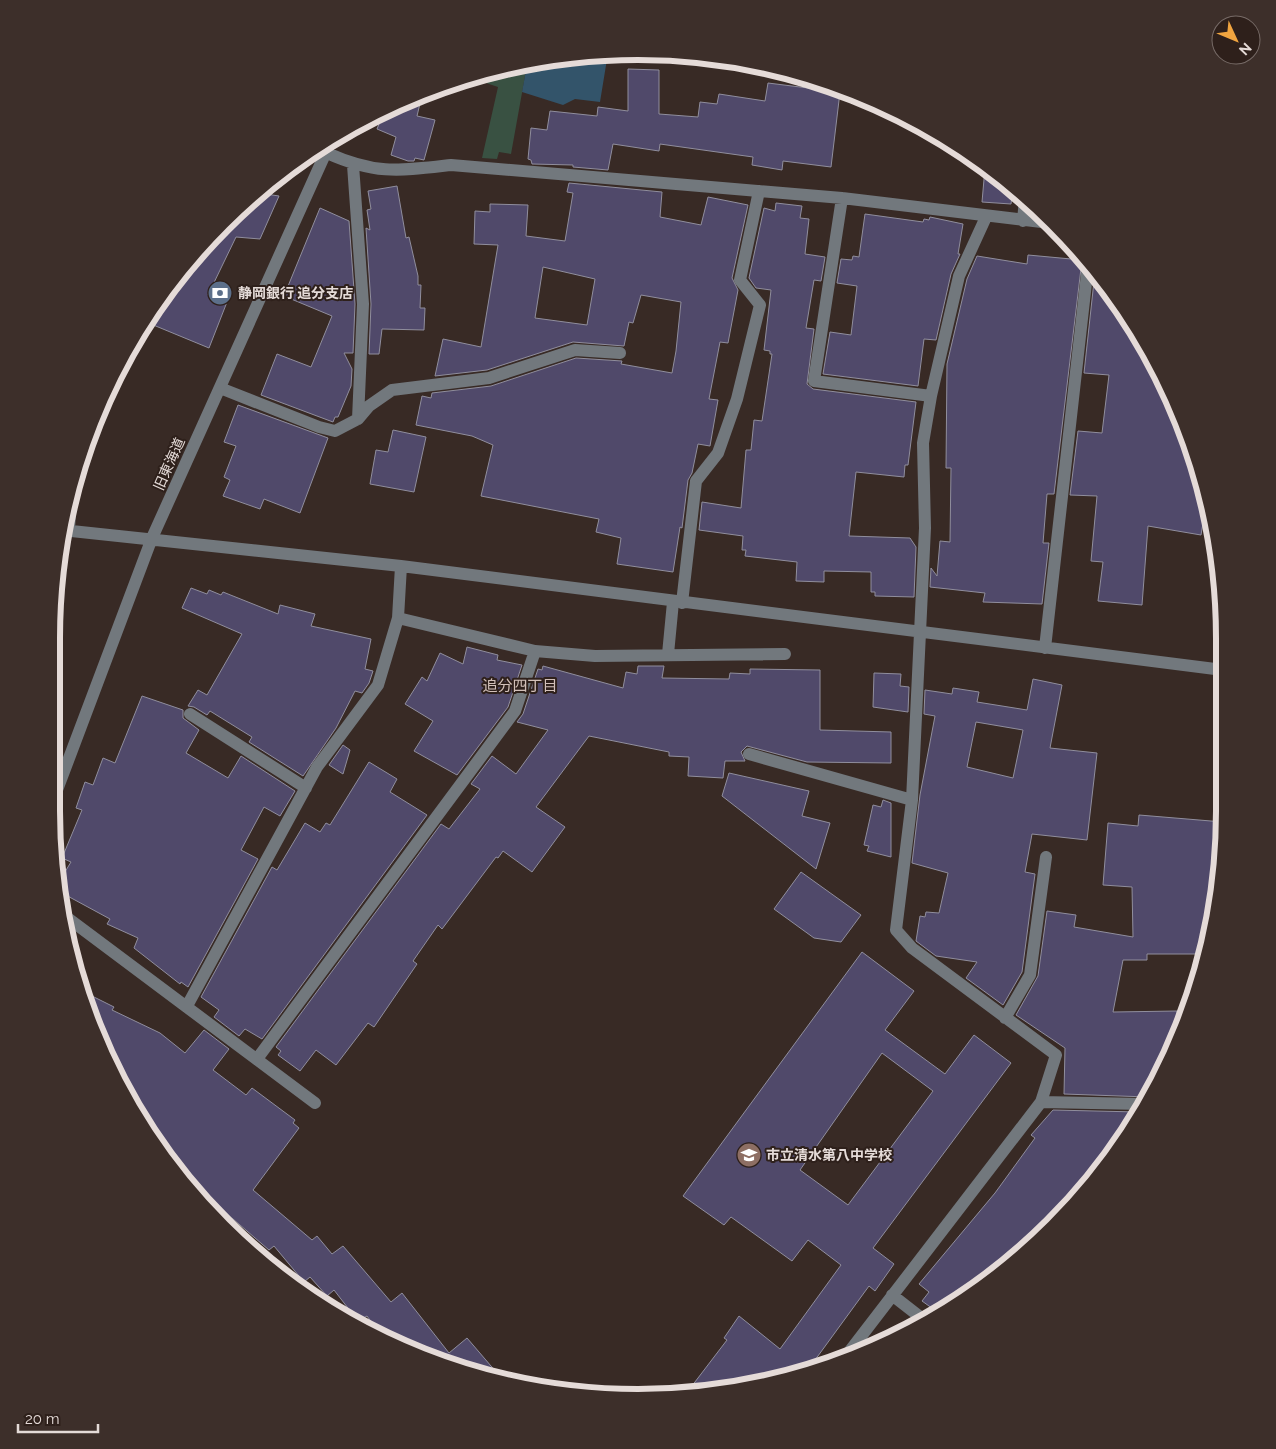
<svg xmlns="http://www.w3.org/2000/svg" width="1276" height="1449" font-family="Raleway,'Noto Sans JP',sans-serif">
<rect width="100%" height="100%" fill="#382a25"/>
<path fill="#395142" d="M 527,65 L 511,154 L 499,152 L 497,159 L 482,158 L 498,87 L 486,83 L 491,70 Z"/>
<path fill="#33546a" d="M 599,53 L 608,53 L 600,102 L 575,99 L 563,105 L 522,92 L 527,65 Z"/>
<path fill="#50496a" stroke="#908e9d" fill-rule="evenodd" d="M 628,69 L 659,70 L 659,114 L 698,117 L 700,102 L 717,104 L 719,94 L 765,101 L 768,83 L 840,92 L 831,167 L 783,161 L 782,170 L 752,165 L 753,157 L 660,144 L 659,151 L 613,144 L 608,170 L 573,167 L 573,165 L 532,164 L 531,160 L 528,159 L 531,128 L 547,130 L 550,111 L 597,116 L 598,107 L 628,111 Z
M 422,95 L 417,116 L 435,120 L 424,160 L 415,158 L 414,161 L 408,161 L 391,155 L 396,137 L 377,129 L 379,124 L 367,119 L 378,112 Z
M 985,168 L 1013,188 L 1011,204 L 982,202 Z
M 569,183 L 662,192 L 660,217 L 701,225 L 708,197 L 748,205 L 732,278 L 738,290 L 728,343 L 720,342 L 709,399 L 718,400 L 710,446 L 698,444 L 692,473 L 688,480 L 682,528 L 680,527 L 673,572 L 617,564 L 621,538 L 596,532 L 599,519 L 481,496 L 493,445 L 472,436 L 416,425 L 422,396 L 431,398 L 432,393 L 491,386 L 576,358 L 622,361 L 621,364 L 672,373 L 676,351 L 681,302 L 641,295 L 633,323 L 629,322 L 624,346 L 573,342 L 487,370 L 435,376 L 443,339 L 481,347 L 498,245 L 474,244 L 475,211 L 490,212 L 490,204 L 528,205 L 526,236 L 565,241 L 573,193 L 567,192 ZM 543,267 L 595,279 L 587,325 L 535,318 Z
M 397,186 L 406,238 L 409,237 L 418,276 L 418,285 L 421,285 L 420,308 L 425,308 L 424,330 L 382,329 L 379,354 L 369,354 L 371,304 L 366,228 L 370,230 L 367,210 L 371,209 L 368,191 Z
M 259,193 L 279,196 L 260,239 L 236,237 L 208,295 L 227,302 L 209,348 L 146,322 L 197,251 Z
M 776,203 L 802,206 L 800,218 L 809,219 L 805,254 L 825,257 L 821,281 L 814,280 L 806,328 L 814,329 L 807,384 L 813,389 L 916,402 L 908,465 L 905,465 L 904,477 L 856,472 L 849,536 L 910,538 L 916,547 L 914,597 L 875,596 L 875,592 L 871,592 L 871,572 L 824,571 L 824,582 L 796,581 L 797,562 L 745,556 L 746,550 L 742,550 L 743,536 L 699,530 L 702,502 L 741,508 L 746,450 L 751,450 L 754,420 L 762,421 L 772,354 L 770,354 L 770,351 L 764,350 L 771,290 L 756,288 L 749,278 L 764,208 L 775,211 Z
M 320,208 L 349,221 L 355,304 L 353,353 L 344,353 L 352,369 L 351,386 L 338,417 L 335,417 L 333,422 L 261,395 L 277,354 L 311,367 L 332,316 L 284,296 Z
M 865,214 L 923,222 L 924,219 L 929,220 L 930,217 L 963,224 L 958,254 L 960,254 L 951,274 L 936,340 L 924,339 L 918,386 L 823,374 L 830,332 L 851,335 L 857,286 L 837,283 L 841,259 L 852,260 L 853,256 L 859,257 Z
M 1028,255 L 1082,260 L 1054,494 L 1047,494 L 1043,543 L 1049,543 L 1042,604 L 983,602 L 985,593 L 930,587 L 931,568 L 937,576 L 940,541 L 950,542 L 951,468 L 946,468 L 947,364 L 967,279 L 977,256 L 1027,264 Z
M 1095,272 L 1103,281 L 1164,378 L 1205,486 L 1207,499 L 1201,535 L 1148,526 L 1142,605 L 1098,601 L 1103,562 L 1091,561 L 1097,496 L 1070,495 L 1078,431 L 1102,433 L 1109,375 L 1084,373 Z
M 238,405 L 328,438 L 300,513 L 264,499 L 260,509 L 223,496 L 230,480 L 224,477 L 236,446 L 224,442 Z
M 393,430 L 426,437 L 414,492 L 370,484 L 376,450 L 388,452 Z
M 191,588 L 207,594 L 209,590 L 221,595 L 223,592 L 278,614 L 280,605 L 315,614 L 311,626 L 371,639 L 365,669 L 373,671 L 369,683 L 362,693 L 355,691 L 336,728 L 303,776 L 249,742 L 252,737 L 210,711 L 207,715 L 194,707 L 188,706 L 198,690 L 207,695 L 242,634 L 182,608 Z
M 467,647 L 498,655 L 497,660 L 522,665 L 508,707 L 457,775 L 414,751 L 433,721 L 405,704 L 422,677 L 427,681 L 440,653 L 463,664 Z
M 543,666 L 623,688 L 626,672 L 637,674 L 638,666 L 664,666 L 662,678 L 729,679 L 730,673 L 750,674 L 750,669 L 820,670 L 820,730 L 891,732 L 891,763 L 807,762 L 747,746 L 741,752 L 745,761 L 725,761 L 723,778 L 688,776 L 689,757 L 669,756 L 669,752 L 589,736 L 536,807 L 565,827 L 532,872 L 503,851 L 498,858 L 496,857 L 442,929 L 438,925 L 413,961 L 417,964 L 374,1027 L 368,1023 L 336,1065 L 316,1050 L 300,1071 L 278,1055 L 281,1051 L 276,1047 L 441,824 L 449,829 L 480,789 L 471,784 L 492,756 L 516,774 L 548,730 L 517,722 L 523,714 L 538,669 L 542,670 Z
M 874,673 L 901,674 L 900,686 L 909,687 L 908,712 L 873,707 Z
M 1033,679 L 1062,685 L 1050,748 L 1097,753 L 1087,840 L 1032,834 L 1025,872 L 1035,874 L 1022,972 L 1003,1005 L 966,978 L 977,962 L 936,956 L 916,941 L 920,916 L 925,917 L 926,912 L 939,913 L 948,873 L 912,863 L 920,795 L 935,716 L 924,714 L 925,690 L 952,694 L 953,688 L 979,692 L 977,702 L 1027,710 ZM 976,722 L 1023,730 L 1013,778 L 967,767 Z
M 142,696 L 183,710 L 183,718 L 199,730 L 186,753 L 228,778 L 241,756 L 295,791 L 280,816 L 264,807 L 241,850 L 258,859 L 188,987 L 181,982 L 180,984 L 134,948 L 138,938 L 107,924 L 110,919 L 62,893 L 60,880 L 71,862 L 62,858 L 82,810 L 76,808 L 85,782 L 93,785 L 103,758 L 115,763 Z
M 343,745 L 350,750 L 343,774 L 329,765 Z
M 369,762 L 397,779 L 390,792 L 427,815 L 262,1039 L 245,1029 L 239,1036 L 214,1017 L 219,1010 L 201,997 L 272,867 L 277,870 L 305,823 L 320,832 L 326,823 L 330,825 Z
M 729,773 L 809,791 L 802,816 L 830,823 L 816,869 L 722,796 Z
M 883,800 L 891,803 L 891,857 L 867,851 L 869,846 L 864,845 L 873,805 L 881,807 Z
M 1139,815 L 1223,822 L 1223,850 L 1206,954 L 1147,954 L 1147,960 L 1123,960 L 1113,1012 L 1177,1011 L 1177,1036 L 1164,1070 L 1148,1097 L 1064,1094 L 1065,1048 L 1016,1015 L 1038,976 L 1047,911 L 1076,915 L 1074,927 L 1133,937 L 1132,887 L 1103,885 L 1108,823 L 1138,826 Z
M 801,872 L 861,915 L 841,942 L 814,938 L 774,909 Z
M 862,952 L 914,991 L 885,1030 L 945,1074 L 974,1035 L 1011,1063 L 873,1248 L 894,1264 L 875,1291 L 869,1286 L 807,1371 L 790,1378 L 685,1395 L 727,1340 L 724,1338 L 739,1316 L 780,1349 L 841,1265 L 808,1240 L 792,1261 L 731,1217 L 724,1225 L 683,1196 ZM 882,1053 L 933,1091 L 848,1205 L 800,1170 Z
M 82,991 L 114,1007 L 112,1010 L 160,1033 L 185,1053 L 204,1030 L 229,1049 L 213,1070 L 246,1095 L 252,1088 L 295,1120 L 293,1123 L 299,1128 L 253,1190 L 312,1240 L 317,1236 L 332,1254 L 343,1246 L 391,1302 L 402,1293 L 449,1353 L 467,1338 L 503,1380 L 413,1353 L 381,1335 L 367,1316 L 358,1321 L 334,1290 L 327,1296 L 310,1277 L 304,1282 L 274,1246 L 269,1250 L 182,1175 L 112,1071 Z
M 1053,1110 L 1138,1112 L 1103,1168 L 1025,1252 L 936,1311 L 922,1301 L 929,1292 L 919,1284 L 995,1193 L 1035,1138 L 1031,1135 Z"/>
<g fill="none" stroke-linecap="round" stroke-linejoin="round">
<path stroke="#72787d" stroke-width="12" d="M 701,56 L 744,63
M 327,153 C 376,175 399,171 451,165 L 842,198 L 1050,223
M 353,165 L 363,304 L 358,419
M 842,198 L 814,381 L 931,396
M 1023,221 L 1025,198
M 220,388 L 319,427 L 335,431 L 358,419 L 369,406 L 392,390 L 489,378 L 575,350 L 620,353
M 62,530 L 401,566 L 1223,670
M 69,530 L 71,495
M 682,603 L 696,481 L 718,453 L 737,399 L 760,305 L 740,280 L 759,191
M 398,618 L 535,651 L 595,656 L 785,654
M 1045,648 L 1088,265
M 668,654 L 673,602
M 190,714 L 306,788
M 749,754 L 912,800 L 925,528 L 923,443 L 931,396 L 959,276 L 986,217
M 912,800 L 896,930 L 912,948 L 1056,1055 L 1041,1102
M 51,806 L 152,538 L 331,141
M 65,916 L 315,1103
M 187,1006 L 317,767 L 378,685 L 398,618 L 401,566
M 1005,1018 L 1030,975 L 1046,857
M 257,1059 L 515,711 L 535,651
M 275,1271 L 286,1279
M 892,1295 L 924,1320
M 846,1356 L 1041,1102 L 1143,1104"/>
</g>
<defs>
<symbol id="bank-disc" viewBox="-11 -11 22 22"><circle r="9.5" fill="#5c6f8a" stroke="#2e201b"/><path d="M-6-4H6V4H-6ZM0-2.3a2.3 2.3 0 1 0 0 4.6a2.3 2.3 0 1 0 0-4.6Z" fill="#fff"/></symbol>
<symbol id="school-disc" viewBox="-11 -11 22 22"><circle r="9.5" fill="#8d6e63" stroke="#2e201b"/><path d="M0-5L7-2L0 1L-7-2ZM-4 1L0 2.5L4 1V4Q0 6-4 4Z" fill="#fff"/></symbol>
</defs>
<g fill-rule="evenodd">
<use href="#bank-disc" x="206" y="279" width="28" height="28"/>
<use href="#school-disc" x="735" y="1141" width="28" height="28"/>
</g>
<g text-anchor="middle" stroke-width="4" stroke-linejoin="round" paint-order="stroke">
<g font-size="14" font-weight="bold" fill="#e5dbd8" stroke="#2e201b" text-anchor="start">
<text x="238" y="298">静岡銀行 追分支店</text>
<text x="766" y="1160">市立清水第八中学校</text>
</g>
<g font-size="14" fill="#e5dbd8" stroke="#2e201b">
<text transform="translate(169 464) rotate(-66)" y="5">旧東海道</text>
</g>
<g font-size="15" fill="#d2c0b9" stroke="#2e201b">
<text x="520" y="691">追分四丁目</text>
</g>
</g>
<path d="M0 0H1276V1449H0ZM638 60H638A578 578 0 0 1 1216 638V811A578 578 0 0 1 638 1389H638A578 578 0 0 1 60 811V638A578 578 0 0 1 638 60Z" fill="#3d2f2a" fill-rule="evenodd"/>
<path fill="none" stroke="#e5dbd8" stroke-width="6" d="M638 60H638A578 578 0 0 1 1216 638V811A578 578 0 0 1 638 1389H638A578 578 0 0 1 60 811V638A578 578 0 0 1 638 60Z"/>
<g transform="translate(1236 40) rotate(134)"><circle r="24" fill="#2e201b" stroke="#776b67"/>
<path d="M0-4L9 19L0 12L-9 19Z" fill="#f1a540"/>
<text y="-8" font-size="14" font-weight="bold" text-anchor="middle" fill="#e5dbd8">N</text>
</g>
<path d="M18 1424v8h80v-8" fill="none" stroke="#e5dbd8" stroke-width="2.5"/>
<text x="25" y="1424" font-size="15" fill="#e5dbd8" stroke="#2e201b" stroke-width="4" paint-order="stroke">20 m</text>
</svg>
